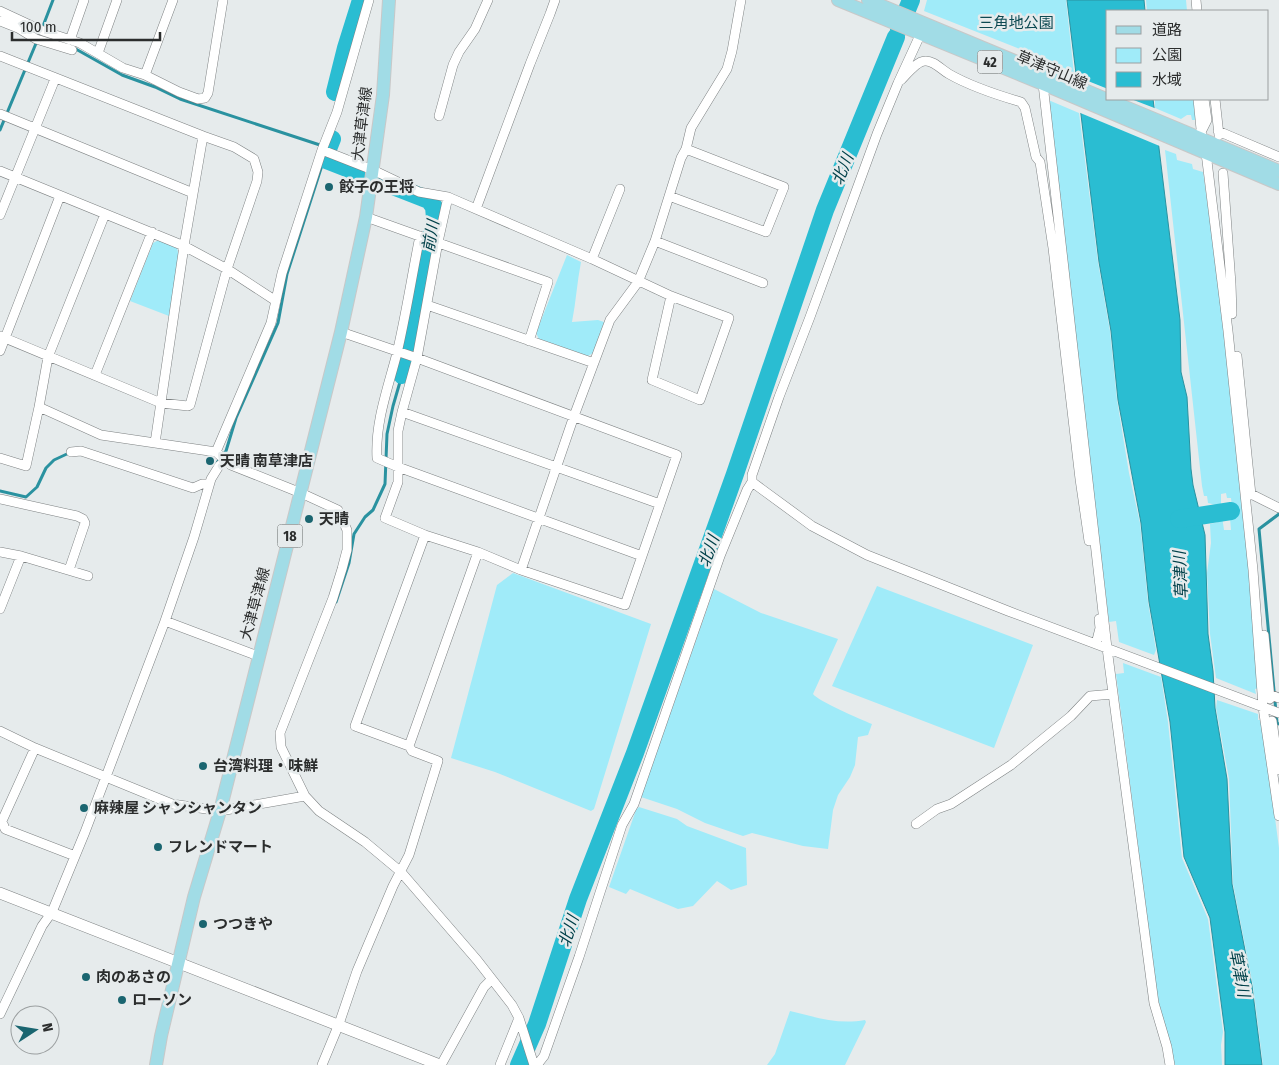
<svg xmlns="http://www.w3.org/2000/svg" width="1279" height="1065" font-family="'Fira Sans Condensed','Noto Sans JP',sans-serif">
<rect width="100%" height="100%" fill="#e6ebec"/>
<path fill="#a0ebf9" d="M 927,0 L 1066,0 L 1074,74 L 1040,59 L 1040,57 L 924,11 Z
M 1146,0 L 1186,0 L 1187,11 L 1147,11 Z
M 1046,99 L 1079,113 L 1098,262 L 1110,331 L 1117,400 L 1129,473 L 1140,523 L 1148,602 L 1156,650 L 1154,655 L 1119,642 L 1116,621 L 1109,622 Z
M 1155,99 L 1195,99 L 1197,120 L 1192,120 L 1191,115 L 1187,115 L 1181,119 L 1155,108 Z
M 1165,150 L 1176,154 L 1177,160 L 1192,164 L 1193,169 L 1203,172 L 1221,300 L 1248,556 L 1259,688 L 1255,689 L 1256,694 L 1216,678 L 1210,634 L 1207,573 L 1211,543 L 1210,524 L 1218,522 L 1218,516 L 1222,516 L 1224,530 L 1231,530 L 1230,518 L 1233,517 L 1231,498 L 1227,498 L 1226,493 L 1221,494 L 1221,509 L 1217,510 L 1216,505 L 1208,503 L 1207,496 L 1204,496 L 1202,486 Z
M 159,240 L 177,248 L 179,257 L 169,316 L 130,301 L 153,243 Z
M 567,255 L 581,262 C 577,282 576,302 572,322 L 598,320 L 604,322 L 593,353 L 588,356 L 539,339 L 536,333 Z
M 513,573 L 651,624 L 594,809 L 591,811 L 495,772 L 451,758 L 497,585 Z
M 877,586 L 1033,645 L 994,748 L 832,686 Z
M 714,589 L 761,613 L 838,639 L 813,694 C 818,701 860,719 872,724 L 868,735 L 858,737 L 855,765 L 850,777 L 838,795 L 833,810 L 828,849 L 803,846 L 752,833 L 743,836 L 705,823 L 677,809 L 641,797 Z
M 1123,663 L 1161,677 L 1168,722 L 1182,858 L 1208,919 L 1223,1032 L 1221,1045 L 1222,1065 L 1174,1065 L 1157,994 L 1116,674 L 1124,673 Z
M 1217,700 L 1258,714 L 1258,720 L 1262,720 L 1279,848 L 1279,1065 L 1263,1065 L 1253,986 L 1233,884 L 1229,779 L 1216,708 Z
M 639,807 L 677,819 L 687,826 L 746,848 L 747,885 L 731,890 L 717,881 L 693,906 L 678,909 L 630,889 L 626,894 L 609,887 L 636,810 Z
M 790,1011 C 815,1017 838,1025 865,1020 L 866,1022 L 845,1065 L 767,1065 L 775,1054 Z"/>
<path fill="#2abdd2" stroke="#2a92a0" d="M 1067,0 L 1144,0 L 1145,11 L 1108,11 L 1108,99 L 1153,99 L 1180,320 L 1181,372 L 1187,397 L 1191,469 L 1193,485 L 1205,535 L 1208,634 L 1213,671 L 1215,708 L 1227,779 L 1232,884 L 1252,986 L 1262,1065 L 1225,1065 L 1225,1032 L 1210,918 L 1184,857 L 1170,722 L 1149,602 L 1141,523 L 1118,400 L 1111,331 L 1099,262 Z"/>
<path fill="#e6ebec" d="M 1073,75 L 1108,89 L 1108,99 L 1131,99 L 1157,109 L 1162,147 L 1078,112 Z"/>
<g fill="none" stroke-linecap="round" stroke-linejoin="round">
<path stroke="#2a92a0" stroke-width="3" d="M 43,26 L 53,0
M 74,48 L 122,75 L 155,87 L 180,99 L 323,146
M 0,130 L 37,41
M 216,464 L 226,451 L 236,418 L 278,323 L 287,274 L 324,159
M 0,491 L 26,497 L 37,487 L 46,468 L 54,460 L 69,453
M 1279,514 L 1259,529 L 1277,723 L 1279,724
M 336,602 L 349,563 L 354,534 L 365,517 L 373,510 L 385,484 L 387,434 L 393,406 L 402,375"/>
<path stroke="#2abdd2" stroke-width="18" d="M 899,29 L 911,0
M 335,92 L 346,48 L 361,0
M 332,139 L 324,159 L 429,200 L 434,207 L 435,218 L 402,375
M 1179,519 L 1231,511
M 519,1065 L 537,1024 L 578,899 L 635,753 L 735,474 L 825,210 L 896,37"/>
<defs>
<path id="street" d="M 1196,0 L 1197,11
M 0,11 L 43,31 L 80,43 L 123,68 L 145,75 L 179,92 L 198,99 L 205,98 L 208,93 L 223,0
M 0,21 L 18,28 L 36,39 L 72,50
M 70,40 L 84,0
M 98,53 L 117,0
M 0,56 L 203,136 L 234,147 L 254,159 L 258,172 L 257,181 L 227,269 L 190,405 L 188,406 L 161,403 L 0,336
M 145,75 L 173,0
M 901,80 C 907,74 917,61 925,61 C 933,60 942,70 949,74 C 970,86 997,95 1021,102 L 1025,108 L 1036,157 L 1040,162 L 1053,248 L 1080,479 L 1089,541
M 1043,84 L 1107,648 L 1154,1003 L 1167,1047 L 1170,1065
M 1198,99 L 1202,139
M 1215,99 L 1219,135
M 0,114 L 193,193
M 439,116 L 453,65 L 459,52 L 475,29 L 488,0
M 1202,130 L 1207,120 L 1204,99
M 1218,131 L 1279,157
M 322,150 L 373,170 L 419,192 L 448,197 L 592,259 L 671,296 L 729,318 L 700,400 L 652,380 L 671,296
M 1206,153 L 1228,331 L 1253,570 L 1263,707 L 1279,816
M 0,171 L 184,246 L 227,269 L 276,301
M 1223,173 L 1231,284 L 1232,314
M 669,196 L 766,232 L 784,187 L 686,149
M 476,209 L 530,64 L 550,14 L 555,0
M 105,214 L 48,357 L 39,407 L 101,435 L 216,452 L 231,465 L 301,493 L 338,510 L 347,530 L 347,550 L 342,569 L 333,598 L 280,733 L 281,747 L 305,796 L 319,811 L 365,842 L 401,872 L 477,960 L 512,1005 L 519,1018 L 534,1065
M 0,215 L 55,79
M 366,217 L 548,282 L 529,341
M 420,236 C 412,275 406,315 397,353 C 388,388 375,422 377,458 L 398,467 L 642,556
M 655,241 L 763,283
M 592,259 L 620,189
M 427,305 L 594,363
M 341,332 L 417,358 L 677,455 L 625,605 L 521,570 L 478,552 L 425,535 L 385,518 L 398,482 L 398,431 L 402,412 L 417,358 L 438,242 L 448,197
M 0,351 L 60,196
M 1237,356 L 1251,495
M 95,375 L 152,232
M 402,412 L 660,504
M 155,443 L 184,246 L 203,136
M 71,452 L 81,451 L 193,488 L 202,484 L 209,484
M 216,452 L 271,323 L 282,273 L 322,150 L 337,112 L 369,0
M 0,458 L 26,466 L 39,407
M 752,482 L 812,526 L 867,555 L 1008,611 L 1279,713
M 1251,494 L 1279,508
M 0,499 L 77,516 L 83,519 L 85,523 L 69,570
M 425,535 L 355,726 L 409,746 L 478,552
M 0,552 L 21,556 L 88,576
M 521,570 L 574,416 L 610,320 L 638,282 L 655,241 L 681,158 L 686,149 L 691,128 L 727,69 L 732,51 L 741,0
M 0,609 L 21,556
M 165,621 L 258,656
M 1264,635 L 1270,699
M 1096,644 L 1100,628 L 1099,619
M 1269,694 L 1279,698
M 1272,721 L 1279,770
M 0,731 L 35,748 L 172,804 L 220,811 L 305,796
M 35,748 L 2,821 L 5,829 L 75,856
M 916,824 L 937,809 L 951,804 L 1011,765 L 1071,716 L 1090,696 L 1113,694
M 0,1014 L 42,926 L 52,912 L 85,832 L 165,621 L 194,537 L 211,479 L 219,466 L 226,460
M 322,1065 L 339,1024 L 357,971 L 393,886 L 409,855 L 438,761 L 412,751 L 409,746
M 441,1065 L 484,987 L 491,980
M 500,1065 L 519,1018
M 537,1065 L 544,1056 L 579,957 L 622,825 L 634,804 L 720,556 L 747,490 L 752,482 L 752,475 L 779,397 L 810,317 L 877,134 L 898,83 L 921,33"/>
<path id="secondary" d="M 0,893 L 440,1065"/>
<path id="primary" d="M 838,0 L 1043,84 L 1279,184
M 868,0 L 1279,171
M 156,1065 L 161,1036 L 194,897 L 220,811 L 341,332 L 366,217 L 383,95 L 389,0"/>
</defs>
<use href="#street" stroke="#7e8283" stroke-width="10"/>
<use href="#secondary" stroke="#7e8283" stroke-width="12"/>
<use href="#primary" stroke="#c8c8c8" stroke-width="14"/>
<use href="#street" stroke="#fff" stroke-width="9"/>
<use href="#secondary" stroke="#fff" stroke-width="11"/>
<use href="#primary" stroke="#a1dce6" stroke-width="12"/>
</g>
<g fill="#1a6570" stroke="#e6ebec" stroke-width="2">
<circle cx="329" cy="187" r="5"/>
<circle cx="210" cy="461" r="5"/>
<circle cx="309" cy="519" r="5"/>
<circle cx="203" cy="766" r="5"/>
<circle cx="84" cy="808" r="5"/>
<circle cx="158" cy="847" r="5"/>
<circle cx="203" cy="924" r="5"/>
<circle cx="86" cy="977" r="5"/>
<circle cx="122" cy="1000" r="5"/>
</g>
<g text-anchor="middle" stroke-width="5" stroke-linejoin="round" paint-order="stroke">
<g fill="#e6ebec" stroke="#636666" stroke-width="1">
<rect x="977.5" y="50.5" width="25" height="23" rx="4"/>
<rect x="277.5" y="524.5" width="25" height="23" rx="4"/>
</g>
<g font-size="14" font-weight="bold" fill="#2b2d2d">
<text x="990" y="67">42</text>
<text x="290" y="541">18</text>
</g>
<g font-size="15" fill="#0c4952" stroke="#e6ebec">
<text x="1016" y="28">三角地公園</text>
</g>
<g font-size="15" fill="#2b2d2d" stroke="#e6ebec">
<text transform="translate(1052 70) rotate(23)" y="5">草津守山線</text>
<text transform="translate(362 124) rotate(-83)" y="5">大津草津線</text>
<text transform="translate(255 604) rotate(-75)" y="5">大津草津線</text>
</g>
<g font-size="15" font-weight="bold" fill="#2b2d2d" stroke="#e6ebec" text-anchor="start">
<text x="339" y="192">餃子の王将</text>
<text x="220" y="466">天晴 南草津店</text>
<text x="319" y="524">天晴</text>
<text x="213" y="771">台湾料理・味鮮</text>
<text x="94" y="813">麻辣屋 シャンシャンタン</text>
<text x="168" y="852">フレンドマート</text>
<text x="213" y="929">つつきや</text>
<text x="96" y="982">肉のあさの</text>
<text x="132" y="1005">ローソン</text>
</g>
<g font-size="16" font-style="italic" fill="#004049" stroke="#e6ebec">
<text transform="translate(842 169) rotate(-68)" y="6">北川</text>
<text transform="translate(430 236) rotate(-80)" y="6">前川</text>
<text transform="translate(708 551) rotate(-70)" y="6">北川</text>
<text transform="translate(1180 575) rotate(-93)" y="6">草津川</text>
<text transform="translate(568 931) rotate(-72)" y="6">北川</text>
<text transform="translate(1240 973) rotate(79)" y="6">草津川</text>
</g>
</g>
<rect x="1106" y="10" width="162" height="90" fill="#e6ebec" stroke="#9b9fa0"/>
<rect x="1116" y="26" width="25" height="8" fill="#a1dce6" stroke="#9b9fa0"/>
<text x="1152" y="35" font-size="15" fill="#2b2d2d">道路</text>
<rect x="1116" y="48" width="25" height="15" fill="#a0ebf9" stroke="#9b9fa0"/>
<text x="1152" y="60" font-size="15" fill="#2b2d2d">公園</text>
<rect x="1116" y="72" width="25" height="15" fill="#2abdd2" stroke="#9b9fa0"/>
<text x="1152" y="85" font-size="15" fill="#2b2d2d">水域</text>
<g transform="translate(35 1030) rotate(78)"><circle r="24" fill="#e6ebec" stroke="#9b9fa0"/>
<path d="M0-4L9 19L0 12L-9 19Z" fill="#1a6570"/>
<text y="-8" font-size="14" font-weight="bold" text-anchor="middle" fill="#2b2d2d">N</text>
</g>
<path d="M12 32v8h148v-8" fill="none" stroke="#2b2d2d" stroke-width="2.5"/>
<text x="20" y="32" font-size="15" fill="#2b2d2d" stroke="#e6ebec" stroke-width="4" paint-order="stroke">100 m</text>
</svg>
